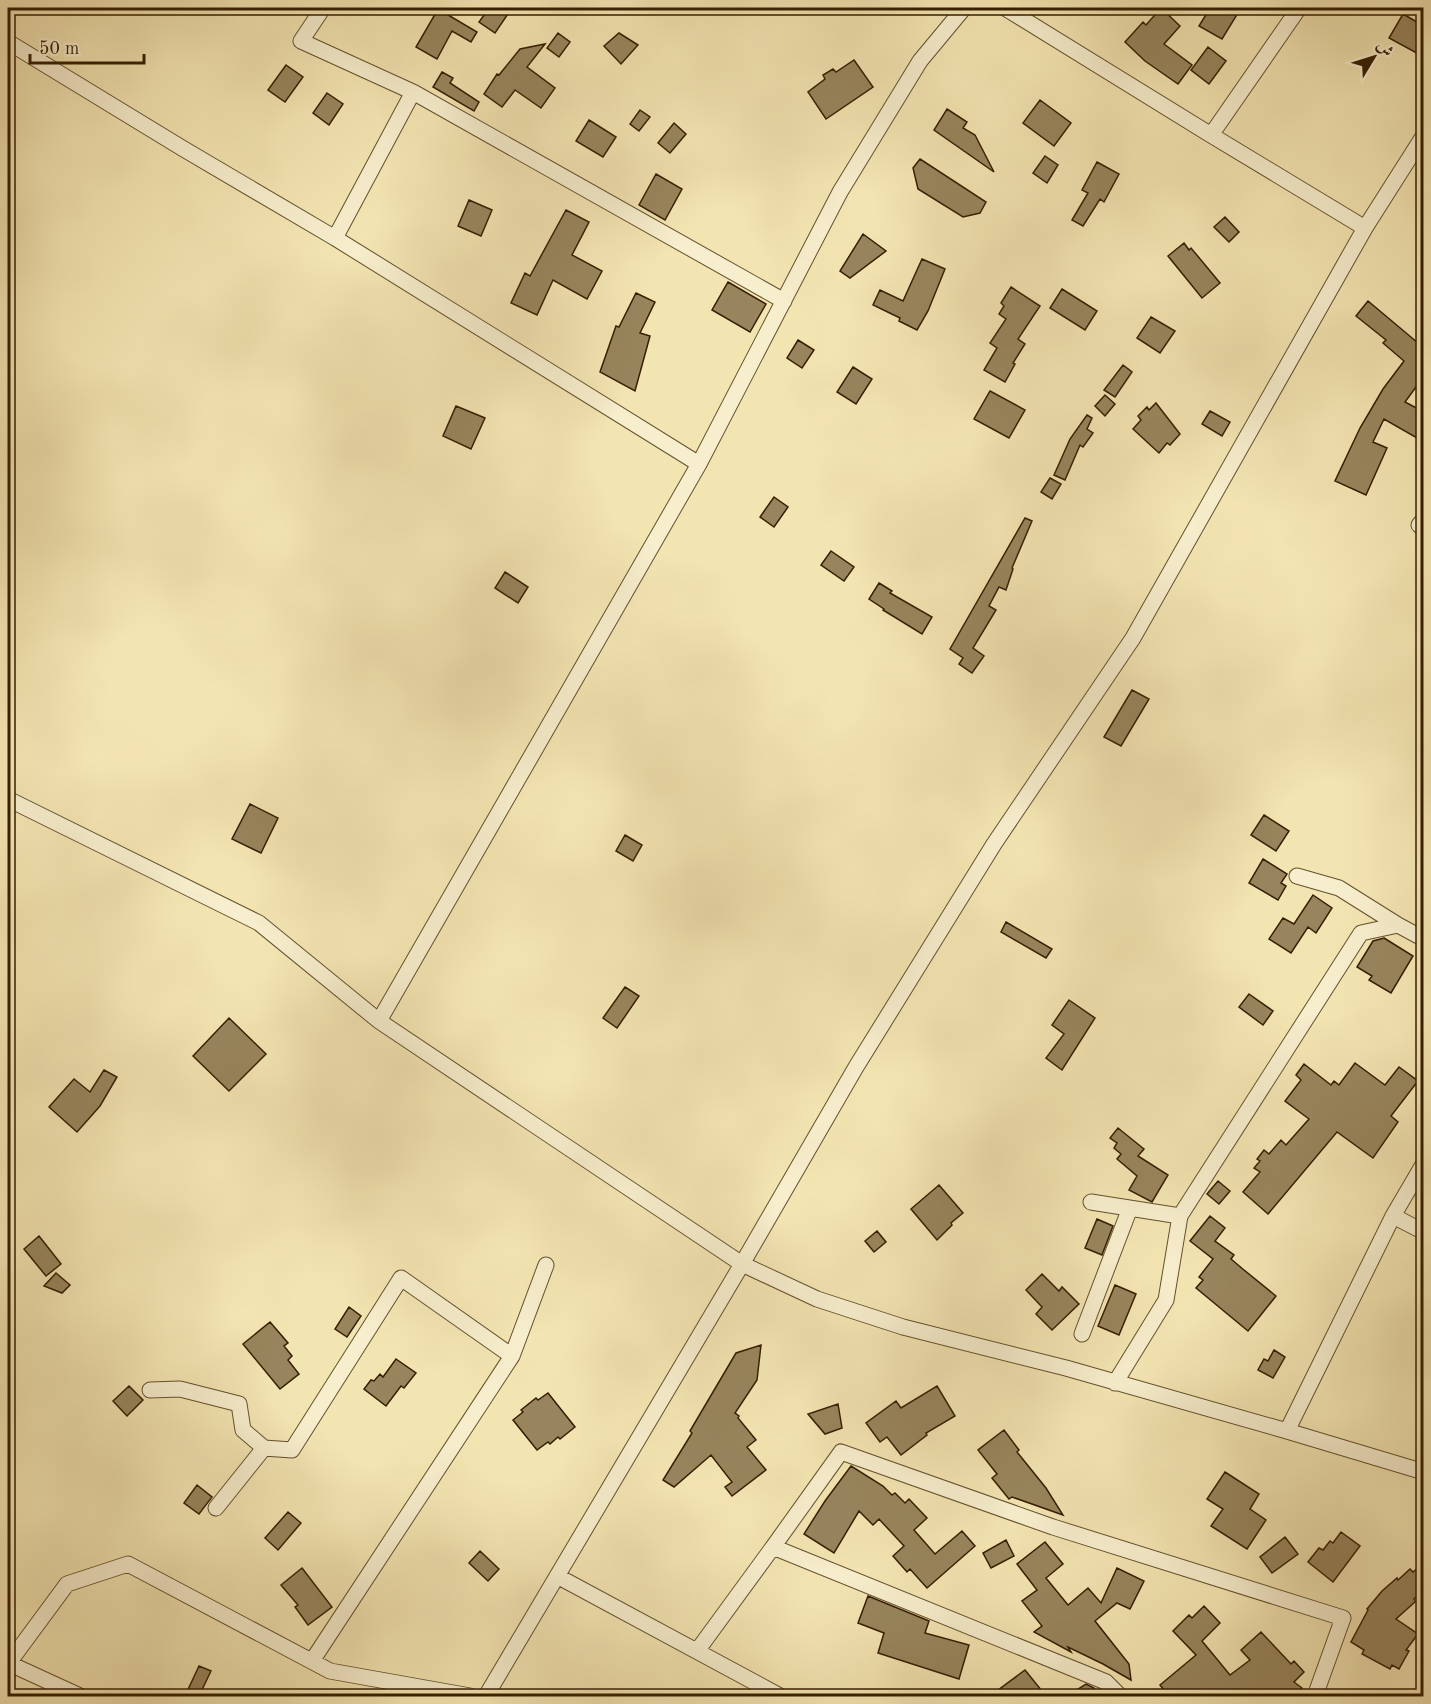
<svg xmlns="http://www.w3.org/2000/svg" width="1431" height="1704" font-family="'Old Standard TT',Amiri,serif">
<rect width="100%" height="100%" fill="#f3e5b2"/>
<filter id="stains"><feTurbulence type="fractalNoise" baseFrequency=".00333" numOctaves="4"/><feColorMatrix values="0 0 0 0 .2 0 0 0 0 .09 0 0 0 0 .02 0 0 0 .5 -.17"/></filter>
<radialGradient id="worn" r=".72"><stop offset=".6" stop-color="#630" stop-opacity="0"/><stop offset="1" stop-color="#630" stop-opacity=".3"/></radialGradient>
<path fill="#98855d" stroke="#351e00" stroke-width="1.5" d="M 489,8 L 512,8 L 495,33 L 479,22 Z
M 1161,8 L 1180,26 L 1164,44 L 1192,65 L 1178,84 L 1145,61 L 1125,42 L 1143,22 L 1146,25 Z
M 1210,8 L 1241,8 L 1222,39 L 1199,26 Z
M 438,9 L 477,32 L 471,42 L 452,31 L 437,59 L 416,47 Z
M 1403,14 L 1424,26 L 1424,57 L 1389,38 Z
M 558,33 L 570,42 L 559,57 L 547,48 Z
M 619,33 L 638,45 L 621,64 L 604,46 Z
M 545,44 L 527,67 L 555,88 L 541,108 L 515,90 L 502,107 L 484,94 L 497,74 L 499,75 L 520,49 Z
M 1208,47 L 1226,61 L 1209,84 L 1191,70 Z
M 854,60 L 873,87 L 826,119 L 808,92 L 825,79 L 823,75 L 833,69 L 836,72 Z
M 286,65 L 303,77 L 285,102 L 268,90 Z
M 442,72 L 453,78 L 450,83 L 479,102 L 474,111 L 433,87 Z
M 327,93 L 343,104 L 329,125 L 313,113 Z
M 1040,100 L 1071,123 L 1054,146 L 1023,123 Z
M 947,109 L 967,122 L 963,128 L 975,135 L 994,172 L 934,130 Z
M 640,110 L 650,117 L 639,131 L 630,124 Z
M 589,120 L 616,137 L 603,157 L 576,141 Z
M 674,123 L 686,134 L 670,153 L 658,143 Z
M 1045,156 L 1058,165 L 1047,183 L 1033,173 Z
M 920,159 L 986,202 L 980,213 L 963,217 L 918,189 L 913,168 Z
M 1097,162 L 1119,174 L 1104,202 L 1100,199 L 1083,226 L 1072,220 L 1088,193 L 1082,190 Z
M 656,174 L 682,189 L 665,220 L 639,205 Z
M 469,200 L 492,210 L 481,236 L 458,226 Z
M 566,210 L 589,222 L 572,255 L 602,271 L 587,299 L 553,280 L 537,315 L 511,303 L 525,273 L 530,276 Z
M 1225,217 L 1239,232 L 1229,242 L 1214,227 Z
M 863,234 L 886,251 L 850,278 L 840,271 Z
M 1184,243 L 1189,250 L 1191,248 L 1220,283 L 1202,298 L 1168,256 Z
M 922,259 L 945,269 L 928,311 L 917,330 L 899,321 L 900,318 L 873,305 L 880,290 L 903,301 Z
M 728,282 L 766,304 L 750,332 L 712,310 Z
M 1011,287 L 1040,306 L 1018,339 L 1025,344 L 1013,363 L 1015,364 L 1005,382 L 984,370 L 997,348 L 990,343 L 1006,319 L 999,314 L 1004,306 L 1001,303 Z
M 1062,289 L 1097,311 L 1085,330 L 1050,308 Z
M 636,293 L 655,302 L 640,333 L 650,336 L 635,391 L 600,372 L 616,326 L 619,327 Z
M 1368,301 L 1424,348 L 1424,376 L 1405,402 L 1424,412 L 1424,442 L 1384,419 L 1373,442 L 1387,448 L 1366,495 L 1335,481 L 1360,428 L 1383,389 L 1404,361 L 1383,343 L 1386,340 L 1356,316 Z
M 1151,317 L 1175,331 L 1160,353 L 1137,338 Z
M 798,340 L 814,350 L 802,368 L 787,358 Z
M 1123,365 L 1132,372 L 1115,397 L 1104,390 Z
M 853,367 L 872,379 L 856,404 L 837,392 Z
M 990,391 L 1025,410 L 1009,438 L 974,419 Z
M 1105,395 L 1115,404 L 1105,416 L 1095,406 Z
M 1156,403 L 1180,434 L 1170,445 L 1167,443 L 1159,453 L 1133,429 L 1141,420 L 1138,416 L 1147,407 L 1149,410 Z
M 456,406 L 485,418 L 471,449 L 443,436 Z
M 1210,411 L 1230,422 L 1222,436 L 1202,424 Z
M 1087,415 L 1092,418 L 1087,429 L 1093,433 L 1083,447 L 1080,445 L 1065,480 L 1054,475 L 1070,439 Z
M 1050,478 L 1061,484 L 1052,499 L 1041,492 Z
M 774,497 L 788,507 L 774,527 L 760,517 Z
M 1025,518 L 1032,521 L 1012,568 L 1013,569 L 1006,590 L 999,587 L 989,606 L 996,610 L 973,648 L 984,656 L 972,673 L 959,664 L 963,658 L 950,649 Z
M 831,551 L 854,567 L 844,581 L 821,565 Z
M 505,572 L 528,587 L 518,603 L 495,588 Z
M 879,583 L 892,591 L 890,593 L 932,617 L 922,634 L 883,610 L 884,609 L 869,599 Z
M 1132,690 L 1149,699 L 1121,746 L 1104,737 Z
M 250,804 L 278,818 L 261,853 L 232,839 Z
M 1264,815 L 1289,831 L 1276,851 L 1251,835 Z
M 625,835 L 642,845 L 633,861 L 616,851 Z
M 1263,859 L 1287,874 L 1281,883 L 1286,886 L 1278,900 L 1249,883 Z
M 1313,895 L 1332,908 L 1316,933 L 1308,927 L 1291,953 L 1269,939 L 1283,918 L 1294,924 Z
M 1006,922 L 1052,949 L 1046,958 L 1001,932 Z
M 1384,938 L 1413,956 L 1391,993 L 1369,980 L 1372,976 L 1357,967 L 1373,941 Z
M 625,987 L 639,996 L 617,1028 L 603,1018 Z
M 1249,994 L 1273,1011 L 1263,1025 L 1239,1007 Z
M 1069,1000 L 1095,1018 L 1062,1070 L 1046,1058 L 1064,1034 L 1052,1025 Z
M 229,1018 L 266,1054 L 229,1091 L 193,1056 Z
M 1355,1063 L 1385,1085 L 1399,1067 L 1418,1081 L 1391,1116 L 1398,1122 L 1373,1158 L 1337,1132 L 1268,1214 L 1243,1192 L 1260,1172 L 1254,1168 L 1260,1161 L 1257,1159 L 1264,1150 L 1269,1154 L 1281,1140 L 1286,1145 L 1309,1119 L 1285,1101 L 1301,1080 L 1296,1075 L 1304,1064 L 1331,1085 L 1334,1081 L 1339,1085 Z
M 104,1070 L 117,1077 L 100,1106 L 77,1132 L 49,1107 L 74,1079 L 90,1092 Z
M 1118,1128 L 1144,1149 L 1138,1156 L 1168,1175 L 1152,1202 L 1129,1190 L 1137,1176 L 1117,1159 L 1121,1154 L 1114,1148 L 1117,1143 L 1110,1138 Z
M 1218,1181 L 1230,1191 L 1219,1204 L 1207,1194 Z
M 939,1185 L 963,1213 L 951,1223 L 952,1225 L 937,1240 L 911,1209 Z
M 1210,1216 L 1225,1228 L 1215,1241 L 1234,1255 L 1231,1259 L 1244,1270 L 1276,1296 L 1248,1331 L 1196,1288 L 1203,1280 L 1199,1277 L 1213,1259 L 1190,1241 Z
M 1097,1219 L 1113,1226 L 1102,1255 L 1085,1248 Z
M 877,1231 L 886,1242 L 874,1252 L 865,1241 Z
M 39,1236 L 61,1264 L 46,1276 L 24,1249 Z
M 56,1273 L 70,1285 L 62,1293 L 44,1286 Z
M 1042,1274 L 1059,1291 L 1062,1287 L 1079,1304 L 1052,1330 L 1036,1314 L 1042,1307 L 1026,1290 Z
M 1115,1285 L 1136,1294 L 1119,1335 L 1098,1326 Z
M 349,1307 L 361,1316 L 347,1337 L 335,1329 Z
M 270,1322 L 288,1343 L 284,1346 L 292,1356 L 288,1360 L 299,1374 L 280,1389 L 243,1344 Z
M 761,1345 L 757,1380 L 735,1413 L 739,1416 L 738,1418 L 756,1440 L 747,1447 L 766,1470 L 732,1496 L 725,1487 L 732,1482 L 711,1455 L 674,1487 L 663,1480 L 692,1433 L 690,1431 L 736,1353 Z
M 1274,1350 L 1285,1357 L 1273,1378 L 1258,1370 L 1264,1359 L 1268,1361 Z
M 396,1359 L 416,1373 L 404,1388 L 401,1386 L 386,1406 L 364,1389 L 371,1380 L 374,1381 L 380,1374 L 383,1377 Z
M 129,1386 L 143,1400 L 127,1416 L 113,1401 Z
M 937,1386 L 955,1416 L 926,1433 L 927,1435 L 901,1455 L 887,1437 L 880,1442 L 866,1423 L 896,1401 L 901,1408 Z
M 548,1393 L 575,1427 L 560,1439 L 558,1437 L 550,1444 L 548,1442 L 537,1450 L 513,1420 L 523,1412 L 521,1410 L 536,1398 L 538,1400 Z
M 838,1404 L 842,1428 L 825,1434 L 808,1414 Z
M 1004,1430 L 1019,1450 L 1017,1452 L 1046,1488 L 1063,1515 L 1012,1497 L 1009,1499 L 992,1478 L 997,1474 L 978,1450 Z
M 851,1466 L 883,1486 L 892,1495 L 895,1493 L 905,1503 L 909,1499 L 927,1518 L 914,1530 L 935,1554 L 962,1531 L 975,1546 L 927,1588 L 910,1569 L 907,1572 L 893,1556 L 904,1546 L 879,1519 L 873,1525 L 859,1511 L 834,1553 L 804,1534 L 825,1501 Z
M 1225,1472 L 1259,1494 L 1250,1509 L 1266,1520 L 1247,1549 L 1211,1526 L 1223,1509 L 1207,1499 Z
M 197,1485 L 212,1497 L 199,1514 L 184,1503 Z
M 288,1512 L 301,1523 L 278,1550 L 265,1538 Z
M 1341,1532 L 1360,1546 L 1333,1582 L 1308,1562 L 1319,1548 L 1323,1550 L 1330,1541 L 1333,1543 Z
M 1285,1537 L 1298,1554 L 1272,1573 L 1260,1557 Z
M 1006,1540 L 1014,1556 L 991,1568 L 983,1553 Z
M 1045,1542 L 1063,1564 L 1046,1578 L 1068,1605 L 1088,1588 L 1101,1603 L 1117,1568 L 1144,1581 L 1130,1609 L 1117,1603 L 1095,1621 L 1129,1664 L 1131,1680 L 1103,1664 L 1068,1647 L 1071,1652 L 1034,1632 L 1042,1626 L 1022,1601 L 1037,1590 L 1017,1564 Z
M 480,1551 L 499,1569 L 488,1581 L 469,1563 Z
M 1424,1563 L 1424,1590 L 1414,1599 L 1416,1601 L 1396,1619 L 1418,1634 L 1406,1650 L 1409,1651 L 1399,1669 L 1392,1665 L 1390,1669 L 1362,1654 L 1364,1650 L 1351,1642 L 1368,1610 L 1367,1609 L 1382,1591 L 1397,1578 L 1398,1580 L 1410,1569 L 1413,1572 Z
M 302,1568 L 332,1607 L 308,1625 L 295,1607 L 298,1605 L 281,1585 Z
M 868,1596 L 929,1621 L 925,1633 L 969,1645 L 959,1679 L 878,1653 L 884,1633 L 858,1623 Z
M 1204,1606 L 1220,1623 L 1202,1641 L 1230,1675 L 1250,1660 L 1241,1650 L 1261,1632 L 1291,1664 L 1294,1661 L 1304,1672 L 1294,1682 L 1302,1688 L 1295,1696 L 1169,1696 L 1160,1685 L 1196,1655 L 1173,1631 L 1189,1615 L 1192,1618 Z
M 199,1666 L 211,1671 L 199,1696 L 185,1696 Z
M 1025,1670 L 1046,1696 L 990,1696 Z
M 1086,1684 L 1094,1688 L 1100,1696 L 1067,1696 Z"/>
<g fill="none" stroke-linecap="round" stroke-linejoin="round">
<defs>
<path id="minor" d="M 323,8 L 301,41 L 413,92 L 784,301
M 1005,8 L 1211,135 L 1365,228
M 8,42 L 182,148 L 335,238 L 699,464 L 840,192 L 920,61 L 964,8
M 1211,135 L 1299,8
M 335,238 L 413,92
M 1424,519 L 1419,525 L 1424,529
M 8,799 L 259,923 L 379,1021 L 742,1264 L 817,1299 L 903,1327 L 1066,1368 L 1287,1431 L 1424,1472
M 1297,876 L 1339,888 L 1398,925
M 379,1021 L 699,464
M 1091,1202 L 1180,1216
M 1393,1216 L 1424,1232
M 1082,1334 L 1130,1208
M 1115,1383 L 1166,1300 L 1180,1216 L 1361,933 L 1398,925 L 1424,939
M 150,1390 L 180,1389 L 239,1404 L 243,1430 L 264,1448
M 1287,1431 L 1393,1216 L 1424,1163
M 216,1508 L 264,1448 L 292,1450 L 401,1278 L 512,1356
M 557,1576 L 780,1696
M 697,1651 L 773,1547
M 312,1661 L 512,1356 L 546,1265
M 8,1663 L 80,1696
M 8,1664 L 67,1584 L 128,1564 L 330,1671 L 470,1696
M 486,1696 L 742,1264 L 856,1067 L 994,844 L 1133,638 L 1365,228 L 1424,135
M 1120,1696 L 1106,1682 L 773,1547 L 841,1452 L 1053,1527 L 1343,1618 L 1315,1696"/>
</defs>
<use href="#minor" stroke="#64502c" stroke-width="17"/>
<use href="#minor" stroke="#f7eecd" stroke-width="15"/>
</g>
<rect width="1431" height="1704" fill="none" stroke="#f3e5b2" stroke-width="30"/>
<rect x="9" y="9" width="1413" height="1686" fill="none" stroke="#351e00" stroke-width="3"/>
<rect x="15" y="15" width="1401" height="1674" fill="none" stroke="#351e00" stroke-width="1.5"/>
<g transform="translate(1374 57) rotate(52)" stroke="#f7eecd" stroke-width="4.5" paint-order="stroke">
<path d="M0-4.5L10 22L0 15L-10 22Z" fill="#351e00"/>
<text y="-9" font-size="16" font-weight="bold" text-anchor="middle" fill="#351e00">ش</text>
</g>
<path d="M30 54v9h114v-9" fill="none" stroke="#351e00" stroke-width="3"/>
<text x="39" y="54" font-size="18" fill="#351e00" stroke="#f7eecd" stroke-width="4.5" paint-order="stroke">50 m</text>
<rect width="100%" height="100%" filter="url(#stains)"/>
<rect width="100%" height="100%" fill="url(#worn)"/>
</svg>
